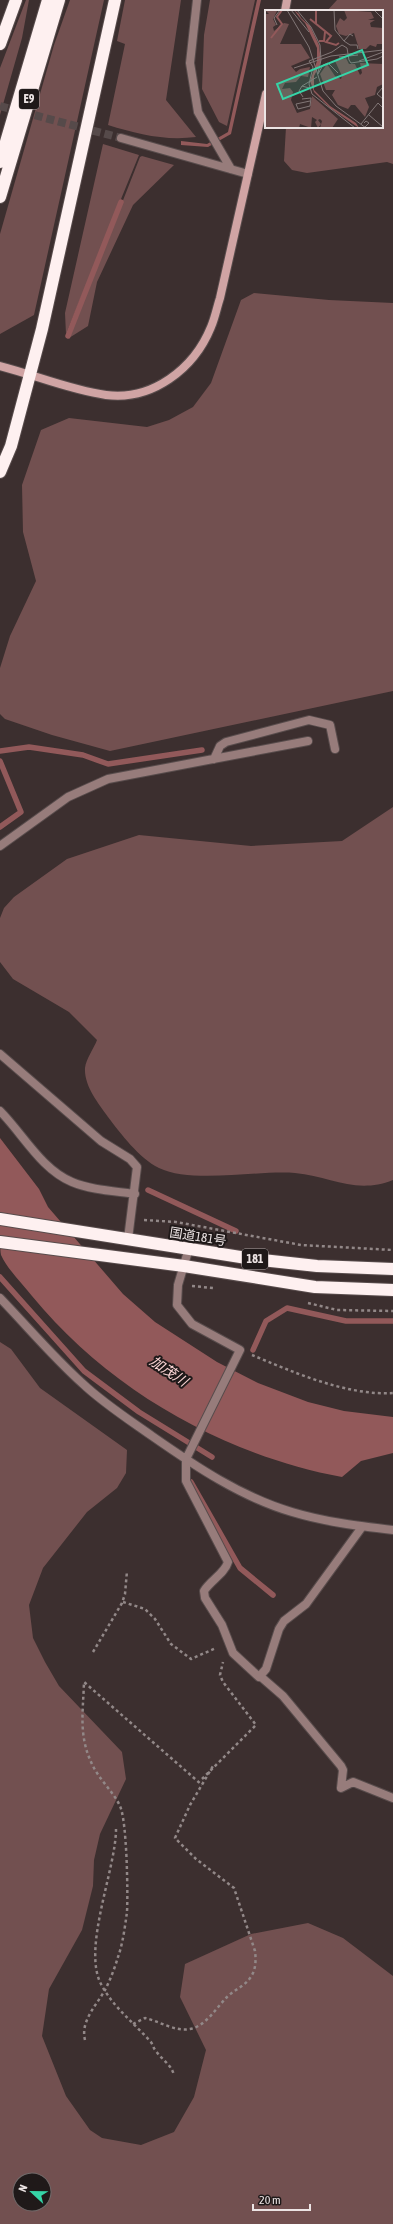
<svg xmlns="http://www.w3.org/2000/svg" width="393" height="2224" font-family="'Asap Condensed','Noto Sans JP',sans-serif">
<rect width="100%" height="100%" fill="#3c2f2f"/>
<path fill="#725050" fill-rule="evenodd" d="M 26,0 L 29,0 L 22,38 L 0,115 L 0,68 Z
M 70,0 L 104,0 L 34,315 L 0,334 L 0,234 L 54,45 Z
M 125,0 L 181,0 L 166,100 L 196,137 C 165,141 137,134 108,125 L 125,44 L 117,41 Z
M 210,0 L 255,0 L 227,126 L 219,122 L 202,89 L 204,35 Z
M 337,0 L 393,0 L 393,164 L 387,162 L 307,173 L 292,170 L 284,161 L 286,127 L 382,127 L 382,11 L 327,11 Z
M 103,144 L 139,155 L 66,334 L 65,313 Z
M 142,156 L 174,165 L 133,205 L 97,282 L 88,326 L 69,338 L 140,157 Z
M 254,293 L 329,300 L 393,303 L 393,691 L 110,751 L 52,735 L 5,719 L 0,714 L 0,668 L 10,636 L 36,581 L 23,532 L 22,485 L 41,430 L 69,418 L 147,427 L 169,420 L 193,407 L 211,383 L 241,300 Z
M 393,807 L 393,1180 C 355,1195 331,1176 295,1173 C 258,1170 192,1184 159,1168 C 139,1158 121,1134 108,1117 C 98,1103 84,1086 85,1068 C 86,1059 94,1048 97,1040 L 69,1012 L 13,979 L 0,962 L 0,918 L 4,908 L 14,897 L 67,859 L 139,835 L 251,846 L 342,841 Z
M 0,1342 L 11,1349 L 40,1388 L 127,1450 L 126,1473 L 117,1488 L 87,1512 L 43,1568 L 29,1605 L 33,1638 L 45,1662 L 59,1686 L 122,1752 L 126,1779 L 100,1834 L 94,1860 L 93,1886 L 82,1930 L 49,1989 L 42,2036 L 66,2096 L 90,2130 L 102,2138 L 141,2145 L 174,2132 L 194,2097 L 206,2050 L 180,1997 L 185,1964 L 251,1934 L 308,1923 L 343,1938 L 393,1976 L 393,2224 L 0,2224 ZM 20,2180 L 44,2180 L 44,2204 L 20,2204 Z"/>
<path fill="#92595a" d="M 257,0 L 261,0 L 231,134 L 208,147 L 181,145 L 181,141 L 207,144 L 228,132 Z
M 0,1138 L 39,1189 L 48,1207 L 123,1294 L 155,1322 L 217,1362 L 258,1383 L 308,1402 L 344,1411 L 393,1417 L 393,1453 L 361,1461 L 342,1477 C 224,1455 109,1390 32,1296 C 22,1283 8,1270 1,1255 C 0,1249 0,1236 0,1228 C 0,1198 0,1168 0,1138 Z"/>
<g fill="none" stroke-linecap="round" stroke-linejoin="round">
<path stroke="#92595a" stroke-width="5.5" d="M 68,336 L 121,202
M 0,751 L 29,747 L 83,755 L 108,764 L 202,750
M 0,761 L 21,812 L 0,827
M 148,1190 L 236,1231
M 0,1277 L 84,1371 L 139,1412 L 212,1457
M 253,1350 L 266,1321 L 287,1308 L 346,1321 L 393,1321
M 191,1482 L 240,1568 L 273,1595"/>
<path stroke="#564a4a" stroke-width="8" stroke-dasharray="8 4" stroke-linecap="butt" d="M 0,106 L 121,138"/>
<defs>
<path id="lane" d="M 186,1459 L 186,1481 L 228,1562 C 225,1573 210,1581 204,1591 L 205,1598 L 222,1625 L 233,1653 L 259,1677 L 266,1669 L 279,1629 L 284,1621 L 306,1604 L 362,1527
M 260,1676 L 283,1696 L 341,1766 L 343,1770 L 341,1788 L 353,1782 L 393,1798"/>
<path id="street" d="M 197,0 L 190,63 L 198,112 L 231,169
M 121,138 L 248,174
M 214,759 L 220,746 L 226,742 L 309,720 L 330,725 L 335,749
M 0,846 L 68,797 L 108,779 L 308,741
M 0,1054 L 101,1141 L 130,1159 L 137,1167 L 128,1239
M 0,1111 C 23,1134 41,1169 72,1182 C 91,1190 114,1191 135,1194
M 0,1298 C 27,1326 53,1357 82,1383 C 103,1403 128,1419 152,1436 C 195,1466 241,1497 292,1512 C 325,1522 359,1526 393,1530
M 186,1459 L 240,1350 L 192,1324 L 177,1305 L 178,1285 L 189,1248"/>
<path id="secondary" d="M 285,11 L 287,0
M 0,366 C 35,375 70,390 106,395 C 152,401 194,369 211,327 C 215,318 217,307 220,298 L 266,94"/>
<path id="highway" d="M 0,44 L 16,0
M 0,162 L 48,0
M 0,197 L 59,0
M 0,472 L 11,446 L 42,329 L 115,0
M 0,1219 L 253,1259 L 317,1266 L 393,1269
M 0,1242 L 184,1266 L 315,1287 L 393,1290"/>
</defs>
<use href="#lane" stroke="#584c4c" stroke-width="10"/>
<use href="#street" stroke="#584c4c" stroke-width="10"/>
<use href="#secondary" stroke="#584c4c" stroke-width="10"/>
<use href="#highway" stroke="#584c4c" stroke-width="14"/>
<path stroke="#928888" stroke-width="2.5" stroke-dasharray="3 3" stroke-linecap="butt" d="M 144,1220 L 176,1222 L 301,1245 L 393,1250
M 192,1286 L 213,1288
M 308,1303 L 337,1310 L 393,1311
M 252,1355 C 293,1372 347,1396 393,1393
M 123,1602 L 145,1609 L 155,1619 L 171,1644 L 191,1659 L 216,1648
M 93,1652 L 122,1603 L 125,1594 L 127,1571
M 202,1779 L 256,1725 L 223,1682 L 220,1675 L 223,1662
M 116,1829 C 116,1869 82,1948 101,1984 C 113,2007 133,2022 150,2041 C 153,2044 153,2048 156,2051 C 162,2060 171,2064 174,2075
M 133,2024 L 145,2018 C 159,2021 175,2032 190,2029 C 206,2026 216,2008 227,1997 C 235,1989 246,1986 252,1975 C 256,1968 256,1959 255,1951 L 234,1888 L 196,1859 L 175,1838 L 190,1805 L 213,1766
M 85,2040 C 80,2020 98,2004 106,1988 C 111,1978 115,1967 118,1957 C 123,1943 125,1926 127,1912 C 128,1894 127,1821 120,1806 C 114,1793 101,1781 94,1768 C 78,1738 83,1714 84,1682 L 202,1785"/>
<use href="#lane" stroke="#977c7b" stroke-width="8"/>
<use href="#street" stroke="#977c7b" stroke-width="8"/>
<use href="#secondary" stroke="#d0a4a4" stroke-width="8"/>
<use href="#highway" stroke="#fef0f0" stroke-width="12"/>
</g>
<g text-anchor="middle" stroke-width="4" stroke-linejoin="round" paint-order="stroke">
<g fill="#1f1919" stroke="#aea7a7" stroke-width="1">
<rect x="19" y="89" width="20" height="20" rx="3"/>
<rect x="242" y="1249" width="26" height="20" rx="3"/>
</g>
<g font-size="12" font-weight="bold" fill="#ece4e4">
<text x="29" y="103">E9</text>
<text x="255" y="1263">181</text>
</g>
<g font-size="13" fill="#ece4e4" stroke="#1f1919">
<text transform="translate(198 1236) rotate(9)" y="5">国道181号</text>
</g>
<g font-size="14" font-style="italic" fill="#fbd5d5" stroke="#1f1919">
<text transform="translate(169 1371) rotate(34)" y="5">加茂川</text>
</g>
</g>
<g transform="translate(265 10)">
<rect width="118" height="118" fill="#3c2f2f"/>
<path d="M 0,0 L 12,1 L 8,9 L 11,15 L 8,17 L 9,21 L 19,13 L 24,14 L 15,34 L 36,34 L 45,48 L 26,56 L 31,62 L 35,59 L 45,57 L 43,67 L 36,66 L 31,72 L 20,73 L 17,79 L 25,78 L 28,82 L 26,90 L 32,103 L 45,99 L 47,86 L 73,109 L 67,118 L 55,118 L 57,111 L 55,109 L 53,110 L 56,114 L 53,118 L 50,112 L 52,110 L 47,107 L 46,118 L 35,114 L 34,118 L 0,118 L 0,4 L 4,4 ZM 79,0 L 106,2 L 109,8 L 103,10 L 110,10 L 105,13 L 106,17 L 118,18 L 117,34 L 112,34 L 111,37 L 105,35 L 101,39 L 94,39 L 89,23 L 81,26 L 74,24 L 71,16 L 75,8 L 79,11 L 82,8 ZM 81,48 L 84,54 L 90,54 L 95,65 L 97,63 L 95,53 L 118,54 L 118,74 L 112,77 L 110,85 L 100,88 L 104,97 L 100,107 L 90,95 L 86,95 L 83,99 L 73,95 L 67,85 L 70,80 L 61,80 L 55,64 L 62,54 L 70,66 L 76,69 L 77,66 L 70,51 Z" fill="#725050"/>
<path d="M 29,0 L 34,4 L 36,8 L 45,16 L 54,35 L 56,52 L 49,66 L 49,80 L 65,96 L 91,113 L 94,118 L 65,98 L 49,82 L 45,71 L 52,51 L 52,38 L 40,13 L 35,8 Z" fill="#92595a"/>
<path fill="none" stroke="#92595a" stroke-width="2" d="M 45,9 L 66,26 L 61,32 L 71,35 L 74,33M 51,14 L 51,0M 6,28 L 17,14 L 12,7 L 17,0M 54,31 L 59,31 L 60,22"/>
<path fill="none" stroke="#827777" stroke-width="1" d="M 22,0 L 44,37 L 58,81 L 71,96 L 101,118M 26,0 L 44,22M 32,0 L 46,17 L 55,35 L 56,50 L 53,63M 69,0 L 70,20 L 79,31 L 85,35 L 92,35 L 93,39M 109,0 L 118,9M 12,15 L 9,8 L 15,0M 79,31 L 85,24 L 88,26M 74,47 L 93,45M 94,51 L 118,42M 29,58 L 66,46 L 118,40M 53,64 L 58,55 L 63,53 L 73,63M 37,76 L 34,81 L 38,87M 118,77 L 112,84 L 118,89M 44,78 L 37,76 L 52,67M 31,94 L 33,99 L 45,96 L 46,88 L 37,89M 31,94 L 45,91M 104,105 L 118,117M 99,113 L 101,111 L 104,113 L 100,117M 96,114 L 113,93 L 118,98M 90,118 L 47,84 L 44,74 L 48,57 L 44,51 L 67,42 L 77,35 L 82,38 L 84,50 L 86,53 L 112,49 L 118,46"/>
<path fill="#36d4a7" fill-opacity="0.15" stroke="#36d4a7" stroke-width="2" d="M 97,40 L 103,55 L 18,89 L 12,74 Z"/>
<rect width="118" height="118" fill="none" stroke="#ece4e4" stroke-width="2"/>
</g>
<g transform="translate(32 2192) rotate(292)"><circle r="19" fill="#1f1919" stroke="#716a6a"/>
<path d="M0-3L7 15L0 10L-7 15Z" fill="#36d4a7"/>
<text y="-6" font-size="11" font-weight="bold" text-anchor="middle" fill="#ece4e4">N</text>
</g>
<path d="M253 2204v6h57v-6" fill="none" stroke="#ece4e4" stroke-width="2"/>
<text x="259" y="2204" font-size="12" fill="#ece4e4" stroke="#1f1919" stroke-width="3" paint-order="stroke">20 m</text>
</svg>
